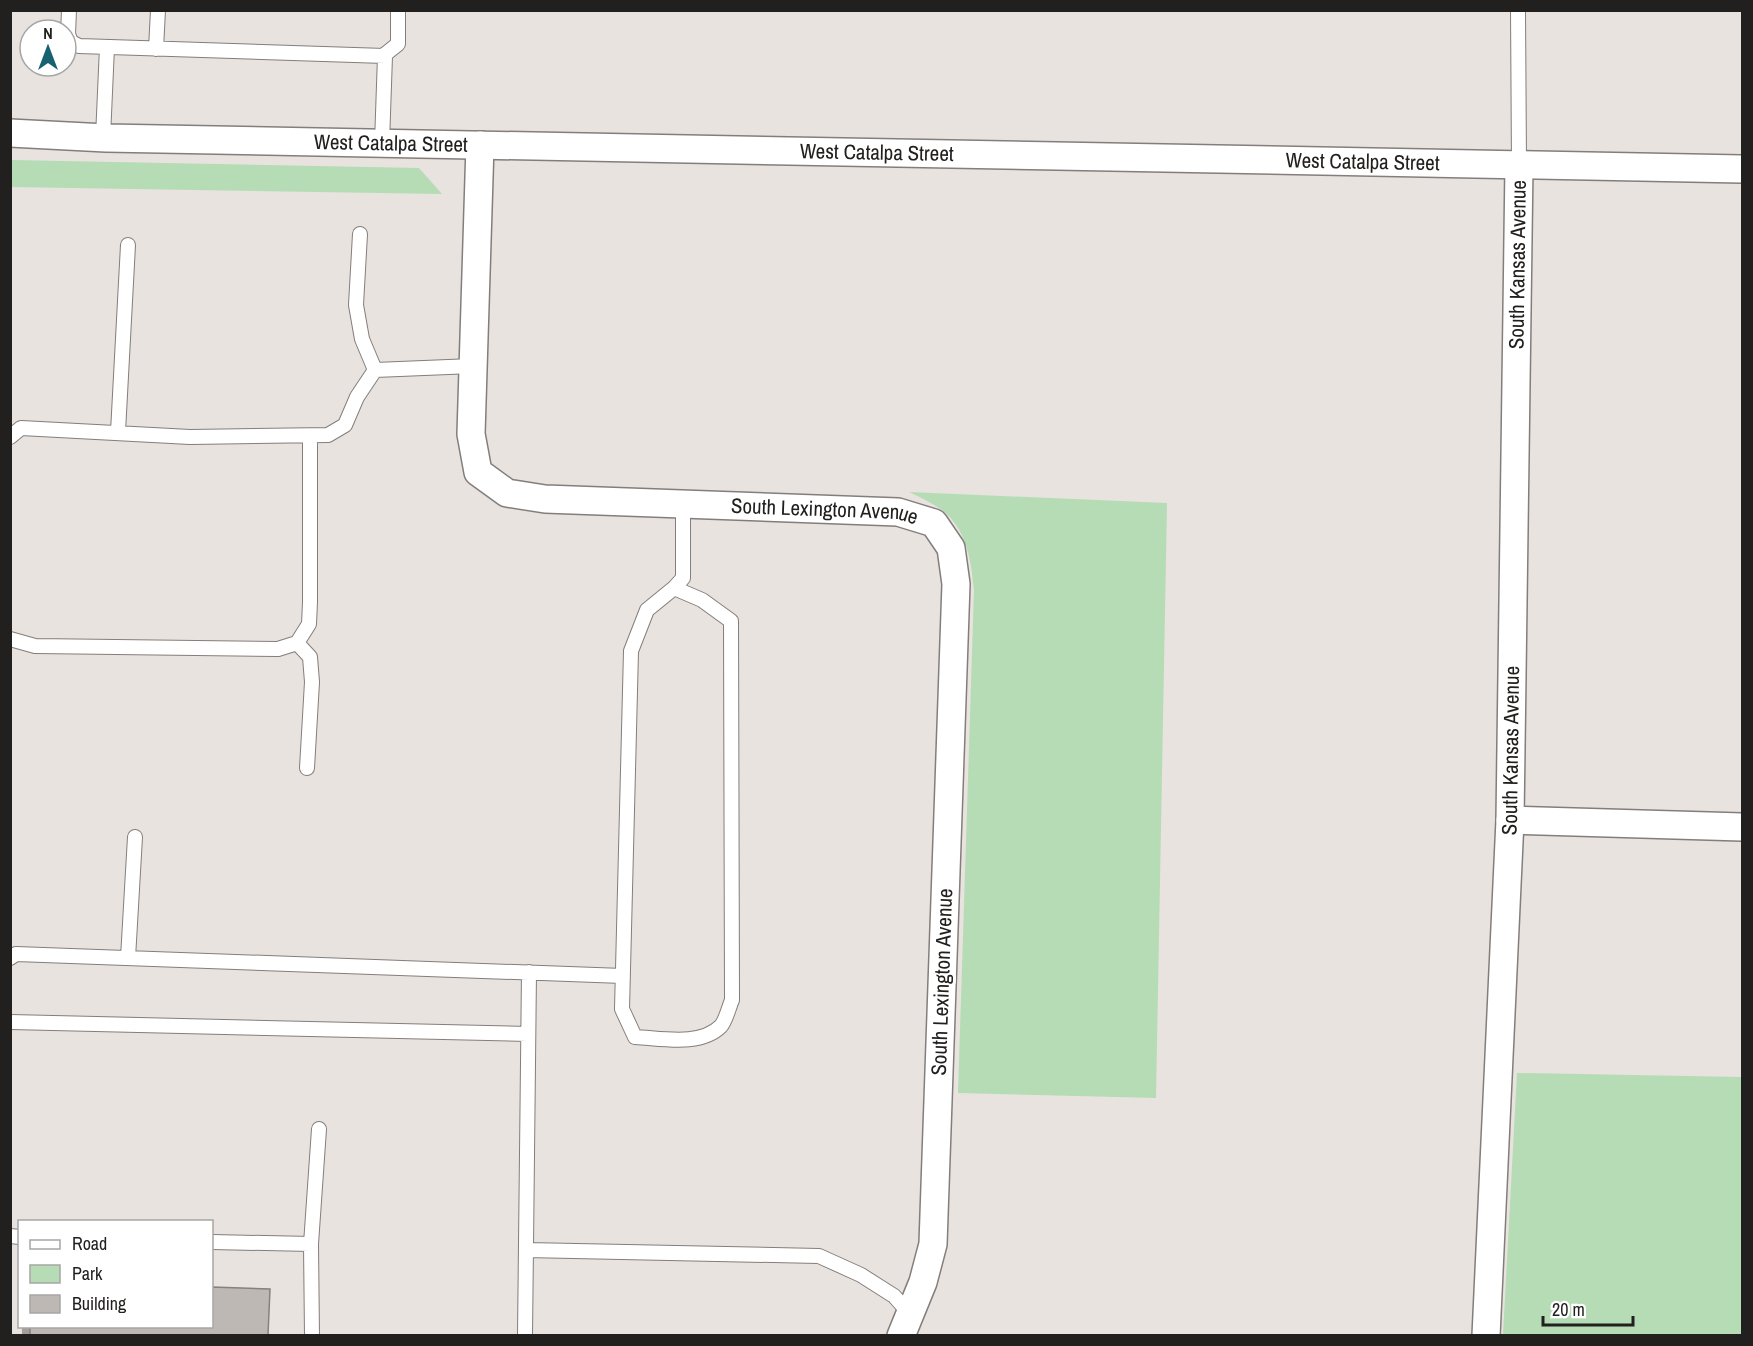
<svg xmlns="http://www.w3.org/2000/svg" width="1753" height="1346" font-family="'Archivo Narrow',sans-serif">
<rect width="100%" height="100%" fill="#e8e3df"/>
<path fill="#b5dcb5" d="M 11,160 L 419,168 L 442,194 L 11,187 Z
M 909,492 L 1167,503 L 1156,1098 L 958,1093 L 974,590 C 971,561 967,529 942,510 C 932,503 920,497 909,492 Z
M 1517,1073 L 1742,1077 L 1742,1335 L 1503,1335 Z"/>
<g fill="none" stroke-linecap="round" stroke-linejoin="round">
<defs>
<path id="lane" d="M 69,10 L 68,34 L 71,42 L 79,46 L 385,56 L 382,143
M 1518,10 L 1519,165
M 156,49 L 158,10
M 383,56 L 398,44 L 398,10
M 103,137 L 107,47
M 360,234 L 356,305 L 362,339 L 375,370
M 118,432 L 128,245
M 10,437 L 21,428 L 190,437 L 328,435 L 345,425 L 357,397 L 375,370 L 473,366
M 674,588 L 702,600 L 731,621 L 732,1000 C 729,1007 726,1020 721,1026 C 700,1047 661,1038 635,1037 L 622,1009 L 631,651 L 647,610 L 674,588 L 683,578 L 683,504
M 10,639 L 35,646 L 278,649 L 297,643 L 309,624 L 310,602 L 310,436
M 297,643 L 310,657 L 312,682 L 307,768
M 10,958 L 16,954 L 623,976
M 128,958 L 135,837
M 10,1022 L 528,1034
M 10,1236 L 20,1237
M 212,1242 L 311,1244 L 312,1336
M 311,1244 L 319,1129
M 526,1250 L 819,1256 L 861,1275 L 894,1296 L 910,1314
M 525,1336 L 529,972"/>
<g id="street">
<path id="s1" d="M 10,133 L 106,138 L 1742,169"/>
<path id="s2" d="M 480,145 L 471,434 L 478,472 L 507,493 L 545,499 L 898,512 L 934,523 L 951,548 L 956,584 L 933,1244 L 923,1282 L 901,1336"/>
<path d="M 1510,820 L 1742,827"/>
<path id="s3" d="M 1486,1336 L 1510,820 L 1519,165"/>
</g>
</defs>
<use href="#lane" stroke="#837e7b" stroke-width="16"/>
<use href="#street" stroke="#837e7b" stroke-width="30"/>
<use href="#lane" stroke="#fff" stroke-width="14"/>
<use href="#street" stroke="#fff" stroke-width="27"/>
</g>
<path fill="#a39e9b" d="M 22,1326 L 212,1326 L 268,1335 L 22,1335 Z"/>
<path fill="#bdb8b4" stroke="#84817e" stroke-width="1.5" d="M 212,1287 L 270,1289 L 268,1335 L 30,1335 L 30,1326 L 212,1326 Z"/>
<g text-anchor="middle" stroke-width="6" stroke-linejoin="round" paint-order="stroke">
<g font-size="21" fill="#22201f" stroke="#fff">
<text dy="7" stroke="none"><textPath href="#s1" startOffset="381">West Catalpa Street</textPath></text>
<text dy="7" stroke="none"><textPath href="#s1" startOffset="867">West Catalpa Street</textPath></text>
<text dy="7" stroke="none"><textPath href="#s1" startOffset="1353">West Catalpa Street</textPath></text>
<text dy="7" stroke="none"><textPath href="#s3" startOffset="1072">South Kansas Avenue</textPath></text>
<text dy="7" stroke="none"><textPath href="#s2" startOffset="682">South Lexington Avenue</textPath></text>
<text dy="7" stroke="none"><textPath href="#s3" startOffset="586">South Kansas Avenue</textPath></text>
<text transform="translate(942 982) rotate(-88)" y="7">South Lexington Avenue</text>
</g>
</g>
<rect width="1753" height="1346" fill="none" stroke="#22201f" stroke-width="24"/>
<rect x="18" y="1220" width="195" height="108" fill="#ffffff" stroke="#a7a6a5" stroke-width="1.5"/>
<rect x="30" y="1240" width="30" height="9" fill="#ffffff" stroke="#a7a6a5" stroke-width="1.5"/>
<text x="72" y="1250" font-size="18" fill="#22201f">Road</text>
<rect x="30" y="1265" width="30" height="18" fill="#b5dcb5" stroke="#a7a6a5" stroke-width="1.5"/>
<text x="72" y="1280" font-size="18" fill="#22201f">Park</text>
<rect x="30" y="1295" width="30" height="18" fill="#bdb8b4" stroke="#a7a6a5" stroke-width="1.5"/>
<text x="72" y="1310" font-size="18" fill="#22201f">Building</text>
<g transform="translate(48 48)"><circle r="28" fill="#ffffff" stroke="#a7a6a5" stroke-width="1.5"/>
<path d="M0-4.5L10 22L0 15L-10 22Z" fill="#196070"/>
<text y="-9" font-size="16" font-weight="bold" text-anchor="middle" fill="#22201f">N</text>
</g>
<path d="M1543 1316v9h90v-9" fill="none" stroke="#22201f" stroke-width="3"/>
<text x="1552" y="1316" font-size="18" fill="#22201f" stroke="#ffffff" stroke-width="4.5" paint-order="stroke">20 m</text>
</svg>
